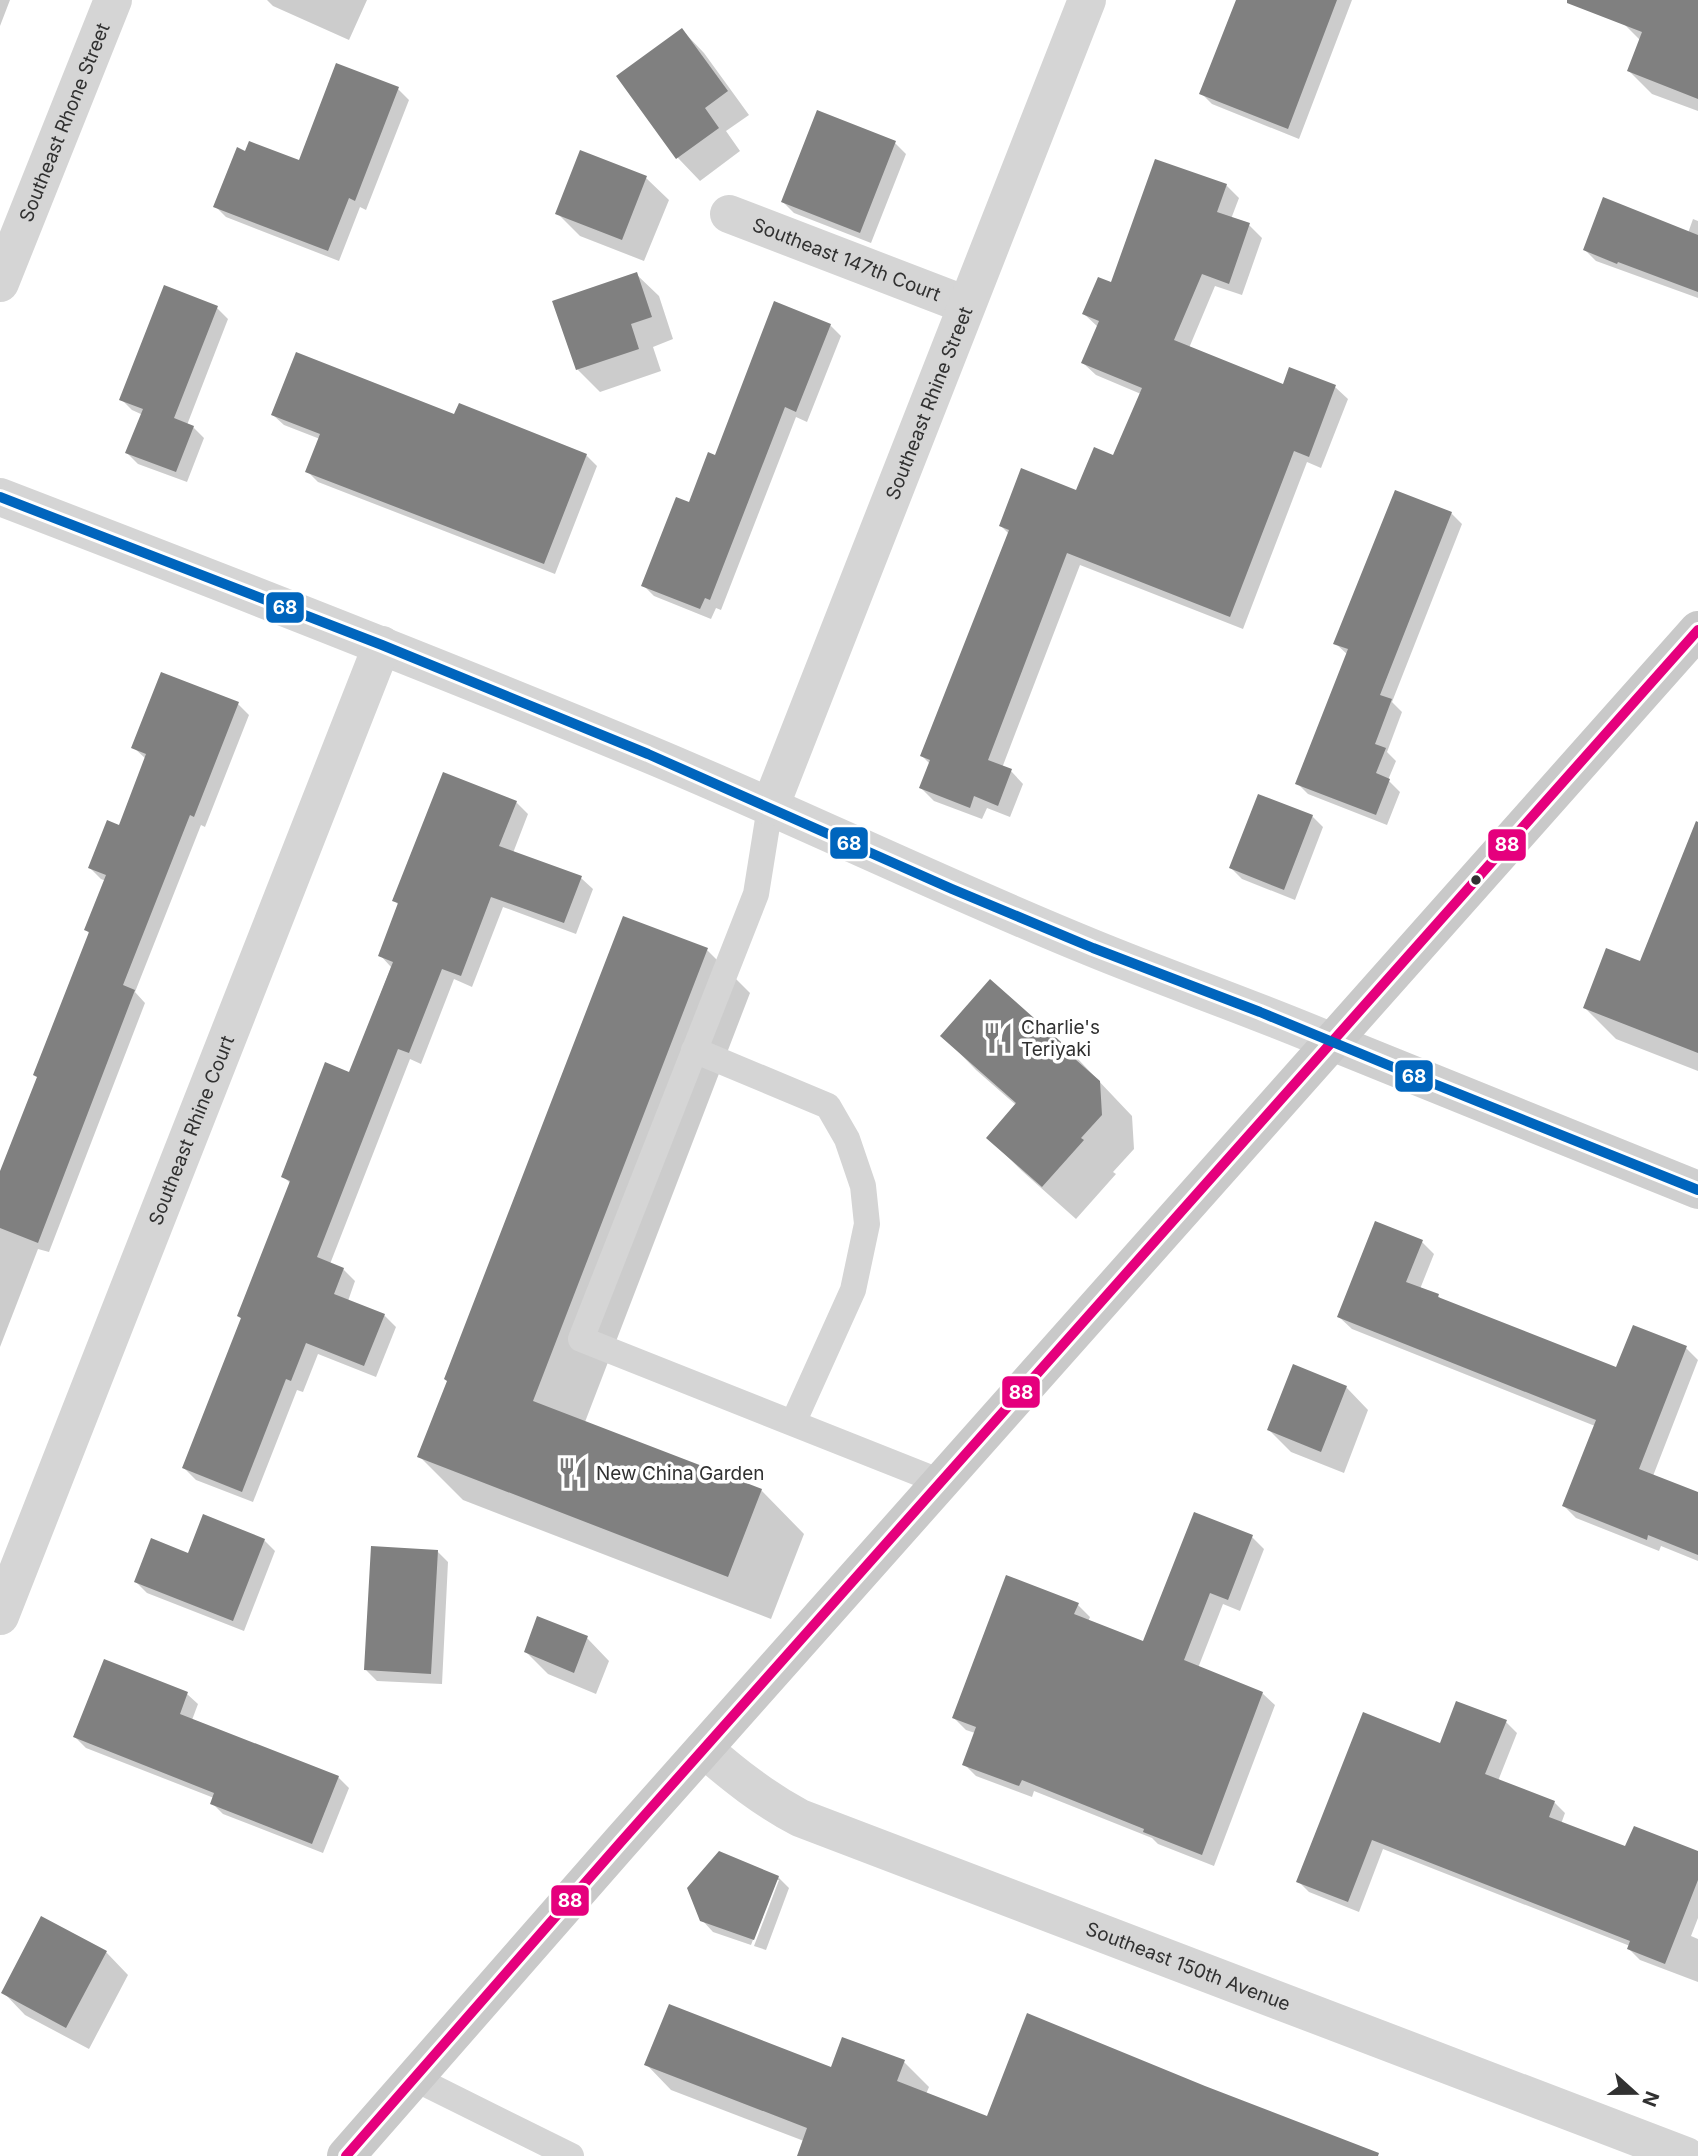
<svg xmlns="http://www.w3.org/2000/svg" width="1698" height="2156" font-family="Inter,sans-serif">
<rect width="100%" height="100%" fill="#fff"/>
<path fill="#0003" d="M 0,0 L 10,0 L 0,26 Z
M 267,0 L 367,0 L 349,40 L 273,6 Z
M 1238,0 L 1352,0 L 1299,139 L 1212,104 L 1201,93 Z
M 1633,0 L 1698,0 L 1698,111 L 1652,94 L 1629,71 L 1641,41 L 1624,24 Z
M 682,30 L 704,53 L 749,115 L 726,131 L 740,151 L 700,181 L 678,158 L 618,77 Z
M 337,65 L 398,89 L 409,100 L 366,210 L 360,207 L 339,261 L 226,217 L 215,206 L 300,162 Z
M 895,143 L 906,154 L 871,243 L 794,213 L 783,202 Z
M 646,178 L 669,200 L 644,261 L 580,236 L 557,213 Z
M 1226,185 L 1239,198 L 1231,219 L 1249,225 L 1262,238 L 1242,295 L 1215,286 L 1189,348 L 1284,386 L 1335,387 L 1348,399 L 1321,468 L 1307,462 L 1243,629 L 1080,565 L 1002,768 L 1011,771 L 1023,784 L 1010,817 L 987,808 L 982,819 L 934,801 L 921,788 L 930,764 L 922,756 L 1009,534 L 1001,526 L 1077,492 L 1114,457 L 1141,394 L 1096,375 L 1083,363 L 1098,327 L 1084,314 L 1112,285 Z
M 1693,219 L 1698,221 L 1698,298 L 1596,261 L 1585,250 L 1688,233 Z
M 636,274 L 659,296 L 673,339 L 653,347 L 661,371 L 600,392 L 577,369 Z
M 165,287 L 217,308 L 228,319 L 187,425 L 193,427 L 204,438 L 187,482 L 138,464 L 127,453 L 143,415 L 132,410 L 121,399 Z
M 830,325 L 841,336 L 807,422 L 796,417 L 721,610 L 716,608 L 711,619 L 654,596 L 643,585 L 716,457 Z
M 273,415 L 455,416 L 586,455 L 597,466 L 555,574 L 318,482 L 307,471 L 320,439 L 284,425 Z
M 1451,513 L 1462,524 L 1392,702 L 1402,712 L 1387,752 L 1396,761 L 1388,780 L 1400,792 L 1387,825 L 1308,794 L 1297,783 L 1348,655 L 1335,643 Z
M 238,704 L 249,715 L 205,827 L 201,825 L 135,992 L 145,1003 L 49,1252 L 38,1249 L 0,1347 L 0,1176 L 38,1078 L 90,934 L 86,930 L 106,881 L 101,879 L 90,868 L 120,827 L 146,759 L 133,747 Z
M 516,802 L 528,814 L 513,853 L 581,878 L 593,889 L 576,934 L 503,907 L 472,987 L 454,979 L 421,1064 L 410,1059 L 330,1264 L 343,1269 L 355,1281 L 348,1301 L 384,1315 L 396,1327 L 376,1377 L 318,1354 L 303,1392 L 297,1390 L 253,1502 L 196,1480 L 184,1468 L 242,1320 L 239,1316 L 291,1184 L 283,1176 L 350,1074 L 391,967 L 380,955 L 399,905 L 394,901 Z
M 1312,816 L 1323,827 L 1295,900 L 1242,879 L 1231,868 Z
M 1698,870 L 1698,1071 L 1616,1039 L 1585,1008 L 1641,964 Z
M 707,950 L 750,993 L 585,1422 L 761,1490 L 804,1534 L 771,1619 L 463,1500 L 419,1456 Z
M 991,982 L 1077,1058 L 1132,1116 L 1134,1149 L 1113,1172 L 1116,1174 L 1076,1219 L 1022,1171 L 988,1137 L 1016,1105 L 976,1070 L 943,1036 Z
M 1422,1242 L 1434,1254 L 1420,1289 L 1438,1296 L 1444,1302 L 1617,1370 L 1686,1348 L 1698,1360 L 1653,1476 L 1698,1494 L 1698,1561 L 1661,1546 L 1659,1551 L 1576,1518 L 1564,1506 L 1595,1426 L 1352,1329 L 1339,1317 Z
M 1346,1387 L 1368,1410 L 1344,1473 L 1291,1452 L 1269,1430 Z
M 1252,1537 L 1264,1549 L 1240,1611 L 1223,1604 L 1198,1668 L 1262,1693 L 1275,1705 L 1214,1866 L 1158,1844 L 1152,1838 L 1034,1791 L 1032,1797 L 976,1776 L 964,1764 L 975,1733 L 966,1730 L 954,1718 L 1078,1605 L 1090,1617 L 1088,1622 L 1144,1644 Z
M 264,1540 L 275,1551 L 244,1631 L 147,1593 L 136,1582 Z
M 437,1551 L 448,1562 L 442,1684 L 377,1681 L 366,1670 Z
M 587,1638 L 609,1661 L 596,1694 L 548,1674 L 526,1652 Z
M 187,1694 L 198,1704 L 192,1720 L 338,1777 L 349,1788 L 323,1853 L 223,1814 L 212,1803 L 214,1798 L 86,1748 L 75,1737 Z
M 1506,1722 L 1517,1733 L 1498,1781 L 1554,1802 L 1565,1813 L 1561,1824 L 1626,1848 L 1698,1853 L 1698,1918 L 1691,1936 L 1698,1939 L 1698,1982 L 1640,1960 L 1629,1949 L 1630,1946 L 1383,1849 L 1359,1912 L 1309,1892 L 1298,1881 L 1441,1745 Z
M 778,1877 L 789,1888 L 766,1950 L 754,1946 L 779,1880 L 776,1880 L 751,1945 L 713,1932 L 702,1920 Z
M 106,1952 L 128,1975 L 89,2049 L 25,2015 L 3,1992 Z
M 904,2062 L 929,2087 L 926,2094 L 988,2119 L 1349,2156 L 798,2156 L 804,2141 L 671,2090 L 646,2064 L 832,2070 Z"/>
<path fill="#808080" d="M 1236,0 L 1337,0 L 1288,129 L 1199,94 Z
M 1567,0 L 1698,0 L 1698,99 L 1627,71 L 1642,32 L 1567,3 Z
M 682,28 L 728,91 L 705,108 L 719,128 L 676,159 L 616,76 Z
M 336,63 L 399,87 L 355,201 L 349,198 L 328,251 L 213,207 L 237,147 L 245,151 L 249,141 L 299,160 Z
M 817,110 L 896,141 L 860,233 L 781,202 Z
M 580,150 L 647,176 L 622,240 L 555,214 Z
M 1155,159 L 1227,184 L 1217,212 L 1250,223 L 1229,284 L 1202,274 L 1174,340 L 1283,384 L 1289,367 L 1336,385 L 1309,457 L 1294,451 L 1230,617 L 1067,553 L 988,760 L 1012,769 L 998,806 L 974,796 L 970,808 L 919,788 L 930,760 L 920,756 L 1009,530 L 999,526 L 1021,468 L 1076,490 L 1094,447 L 1113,455 L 1142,388 L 1081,363 L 1099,321 L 1082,314 L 1098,277 L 1111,282 Z
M 1603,197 L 1698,235 L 1698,292 L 1618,262 L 1617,264 L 1583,250 Z
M 637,272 L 652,317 L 631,324 L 639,349 L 576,370 L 552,301 Z
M 164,285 L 218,306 L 174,418 L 194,426 L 176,472 L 125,453 L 143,409 L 119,400 Z
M 774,301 L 831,324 L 796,412 L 785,407 L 710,600 L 705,598 L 700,609 L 641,586 L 676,497 L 689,502 L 708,452 L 715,455 Z
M 296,352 L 454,414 L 459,403 L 587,454 L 544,564 L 305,472 L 320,434 L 271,415 Z
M 1395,490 L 1452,512 L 1380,695 L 1392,699 L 1375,744 L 1386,748 L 1376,773 L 1390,779 L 1376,815 L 1295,784 L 1348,649 L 1333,644 Z
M 161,672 L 239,702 L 194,817 L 190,815 L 123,985 L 135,990 L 38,1243 L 0,1228 L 0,1171 L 37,1077 L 33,1075 L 89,932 L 84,930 L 106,875 L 88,868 L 107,820 L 119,825 L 146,754 L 131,748 Z
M 443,772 L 517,801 L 499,846 L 582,876 L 564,923 L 491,897 L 461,976 L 442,969 L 409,1053 L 398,1049 L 317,1257 L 344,1268 L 334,1294 L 385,1314 L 364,1366 L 306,1343 L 291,1381 L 286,1379 L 242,1492 L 182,1468 L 241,1318 L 237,1316 L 290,1181 L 281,1177 L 325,1062 L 349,1072 L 393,962 L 378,956 L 398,903 L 392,901 Z
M 1258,794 L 1313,815 L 1284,890 L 1229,868 Z
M 1696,821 L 1698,822 L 1698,1053 L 1583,1008 L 1606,948 L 1640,961 Z
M 623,916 L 708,948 L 533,1401 L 762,1489 L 728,1577 L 417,1457 L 447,1381 L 444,1379 Z
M 990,979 L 1078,1057 L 1075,1059 L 1100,1081 L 1102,1115 L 1081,1138 L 1084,1140 L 1042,1187 L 986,1138 L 1016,1103 L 940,1036 Z
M 1375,1221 L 1423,1240 L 1406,1282 L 1439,1294 L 1438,1297 L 1616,1367 L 1633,1325 L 1687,1346 L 1639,1469 L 1698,1492 L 1698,1555 L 1648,1535 L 1647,1540 L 1562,1506 L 1596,1420 L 1337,1317 Z
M 1293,1364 L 1347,1386 L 1321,1452 L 1267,1430 Z
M 1194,1512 L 1253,1535 L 1228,1600 L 1210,1593 L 1184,1660 L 1263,1692 L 1202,1855 L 1143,1832 L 1144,1829 L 1022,1780 L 1019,1786 L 962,1765 L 976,1727 L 952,1718 L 1006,1575 L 1079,1603 L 1074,1614 L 1143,1641 Z
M 203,1514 L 265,1539 L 233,1621 L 134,1582 L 151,1538 L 188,1553 Z
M 371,1546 L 438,1550 L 431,1674 L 364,1670 Z
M 537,1616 L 588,1636 L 574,1673 L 524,1652 Z
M 104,1659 L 188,1692 L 180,1714 L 339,1776 L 312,1844 L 210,1804 L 214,1793 L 73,1737 Z
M 1456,1701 L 1507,1720 L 1485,1774 L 1555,1801 L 1549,1817 L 1625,1846 L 1634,1826 L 1698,1851 L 1698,1880 L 1665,1964 L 1627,1949 L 1630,1941 L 1372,1840 L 1348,1902 L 1296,1882 L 1363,1712 L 1440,1743 Z
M 719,1851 L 779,1876 L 754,1940 L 700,1921 L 687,1888 Z
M 41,1916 L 107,1951 L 66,2028 L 1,1993 Z
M 669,2004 L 831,2067 L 842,2037 L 905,2060 L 897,2081 L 987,2116 L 1027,2013 L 1205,2086 L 1379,2153 L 1378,2156 L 797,2156 L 807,2128 L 644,2065 Z"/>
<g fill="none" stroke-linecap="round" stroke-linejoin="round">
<path stroke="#d5d5d5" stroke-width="26" d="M 770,807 L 756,894 L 581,1339 L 941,1482
M 694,1050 L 828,1106 L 847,1139 L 863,1186 L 867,1224 L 853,1290 L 793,1423
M 414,2078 L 571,2156"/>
<g stroke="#d5d5d5" stroke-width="38">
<path id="s1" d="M 729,214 L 966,305"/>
<path id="s2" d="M 0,283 L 113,0"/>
<path d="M 0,497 C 216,580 432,664 646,753 C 795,815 940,886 1090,947 C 1170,980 1252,1008 1332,1042"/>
<path id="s3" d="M 770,807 L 1087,0"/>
<path id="s4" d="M 0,1616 L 382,645"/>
<path id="s5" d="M 704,1749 C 734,1775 764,1799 800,1818 L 1686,2156"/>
</g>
<path stroke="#cfcfcf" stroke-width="38" d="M 1332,1042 L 1698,1190"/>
<path stroke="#c9c9c9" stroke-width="38" d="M 346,2156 L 620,1843 L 1698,630"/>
<defs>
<path id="bus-1" d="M 346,2156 L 620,1843 L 1698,630"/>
<path id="bus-2" d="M 0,497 L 382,645 L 648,754 L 952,889 L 1093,948 L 1260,1012 L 1417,1077 L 1698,1190"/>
</defs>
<use href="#bus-1" stroke="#fff" stroke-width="16"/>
<use href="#bus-2" stroke="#fff" stroke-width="16"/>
<use href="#bus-1" stroke="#e5007d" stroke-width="10"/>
<use href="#bus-2" stroke="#0065bd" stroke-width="10"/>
</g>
<defs>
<symbol id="restaurant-bare" viewBox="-9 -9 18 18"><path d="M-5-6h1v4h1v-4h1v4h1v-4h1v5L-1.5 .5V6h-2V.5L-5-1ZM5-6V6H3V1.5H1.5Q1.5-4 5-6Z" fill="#797979" stroke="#fff" stroke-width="2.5" paint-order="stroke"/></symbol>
</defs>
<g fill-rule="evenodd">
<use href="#restaurant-bare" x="976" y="1016" width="44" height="44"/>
<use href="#restaurant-bare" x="551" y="1451" width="44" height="44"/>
</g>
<circle fill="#313131" stroke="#fff" stroke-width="2.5" cx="1476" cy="880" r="6"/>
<g text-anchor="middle" stroke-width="7" stroke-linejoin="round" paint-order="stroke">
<g font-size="19" fill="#313131" stroke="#fff">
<text dy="7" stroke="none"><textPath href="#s2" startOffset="173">Southeast Rhone Street</textPath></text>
<text dy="7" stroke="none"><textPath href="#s1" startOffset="126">Southeast 147th Court</textPath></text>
<text dy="7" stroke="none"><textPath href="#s3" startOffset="434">Southeast Rhine Street</textPath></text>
<text dy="7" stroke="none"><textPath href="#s4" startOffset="522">Southeast Rhine Court</textPath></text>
<text dy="7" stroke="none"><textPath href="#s5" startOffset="534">Southeast 150th Avenue</textPath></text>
</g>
<g font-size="19" fill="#313131" stroke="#fff" text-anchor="start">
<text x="1021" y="1034">Charlie's<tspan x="1021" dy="22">Teriyaki</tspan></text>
<text x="596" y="1480">New China Garden</text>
</g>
</g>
<g stroke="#fff" stroke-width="2.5">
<rect x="265" y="591" width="40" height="33" rx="7" fill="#0065bd"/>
<rect x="829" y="826" width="40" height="34" rx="7" fill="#0065bd"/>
<rect x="1487" y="828" width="40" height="34" rx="7" fill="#e5007d"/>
<rect x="1394" y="1059" width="40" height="34" rx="7" fill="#0065bd"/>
<rect x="1001" y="1375" width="40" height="34" rx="7" fill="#e5007d"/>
<rect x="550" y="1884" width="40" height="33" rx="7" fill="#e5007d"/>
</g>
<g font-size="19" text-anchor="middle" font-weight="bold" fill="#fff">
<text x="285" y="614">68</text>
<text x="849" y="850">68</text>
<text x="1507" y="851">88</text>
<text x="1414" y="1083">68</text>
<text x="1021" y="1399">88</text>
<text x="570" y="1907">88</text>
</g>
<g transform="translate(1635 2093) rotate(111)" stroke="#ffffff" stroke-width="5" paint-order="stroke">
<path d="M0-5L12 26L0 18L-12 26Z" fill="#313131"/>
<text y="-10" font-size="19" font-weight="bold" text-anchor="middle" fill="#313131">N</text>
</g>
</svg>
